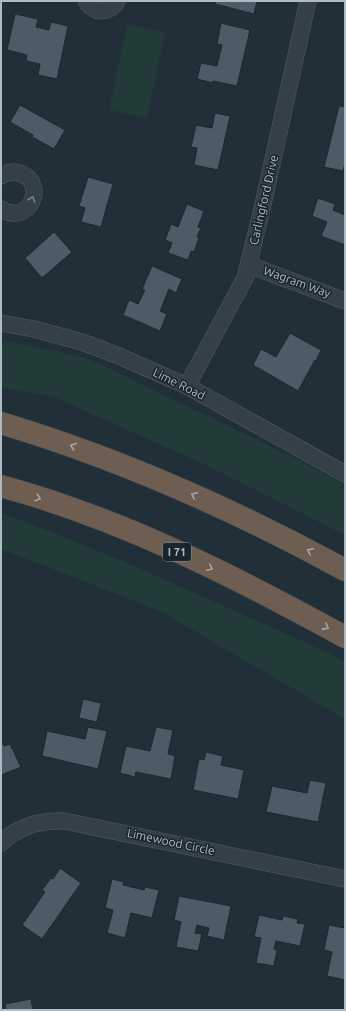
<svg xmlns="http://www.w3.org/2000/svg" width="346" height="1011" font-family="Ubuntu,sans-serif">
<rect width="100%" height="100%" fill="#202f38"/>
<path fill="#233b38" d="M 127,24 L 165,32 L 147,118 L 109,110 Z
M 1,340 L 87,358 L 303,462 L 345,485 L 345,535 L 206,465 L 54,397 L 1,388 Z
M 1,513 L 67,538 L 148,572 L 329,653 L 345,663 L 345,719 L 160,611 L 1,549 Z"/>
<path fill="#4b5c67" stroke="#1b272f" d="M 216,1 L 257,1 L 254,14 L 215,4 Z
M 15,14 L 38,19 L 36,27 L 49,30 L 51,22 L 68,26 L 57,79 L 38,75 L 40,64 L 26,61 L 27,55 L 7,50 Z
M 221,23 L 250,30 L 237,86 L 213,81 L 213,83 L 197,79 L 201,63 L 217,66 L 222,45 L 217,44 Z
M 20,105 L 65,130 L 54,149 L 32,137 L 33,135 L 10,122 Z
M 339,106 L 345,107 L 345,163 L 343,171 L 324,167 Z
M 215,113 L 230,116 L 218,170 L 194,165 L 197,148 L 191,147 L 196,125 L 212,128 Z
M 88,177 L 113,184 L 101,227 L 81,222 L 85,208 L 79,206 Z
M 318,198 L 335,204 L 333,210 L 345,215 L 345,245 L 321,236 L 327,222 L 312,216 Z
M 187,204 L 204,211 L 198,227 L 201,228 L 197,237 L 199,238 L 194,252 L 191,251 L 188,260 L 168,253 L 172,243 L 165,240 L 171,224 L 178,227 Z
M 54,232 L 72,252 L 42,278 L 25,258 Z
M 152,266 L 182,279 L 176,293 L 169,289 L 160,311 L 167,314 L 160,331 L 123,315 L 129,300 L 138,304 L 145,290 L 142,289 Z
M 290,333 L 321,350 L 316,361 L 315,360 L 298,391 L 253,365 L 261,349 L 276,357 Z
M 83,699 L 101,703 L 97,722 L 79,718 Z
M 88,727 L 107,731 L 98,769 L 42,756 L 47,731 L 85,739 Z
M 156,727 L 173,730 L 168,754 L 175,756 L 171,779 L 136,772 L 135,777 L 120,773 L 126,746 L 150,751 Z
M 1,739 L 4,746 L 10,744 L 21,767 L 1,775 Z
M 206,752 L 223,756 L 221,765 L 244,770 L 238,799 L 193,790 L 199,759 L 204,760 Z
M 310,780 L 326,783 L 318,822 L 266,812 L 272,786 L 307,793 Z
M 60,868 L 81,883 L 42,939 L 22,925 L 45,892 L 42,890 L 51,878 L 53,879 Z
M 112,879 L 124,882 L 123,885 L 144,890 L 145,887 L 159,890 L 152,918 L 131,913 L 125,938 L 107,933 L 113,910 L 105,908 Z
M 179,896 L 231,906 L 224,940 L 207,936 L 209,928 L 197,925 L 195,933 L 202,934 L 198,951 L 176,947 L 181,922 L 174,920 Z
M 259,915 L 282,920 L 283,916 L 298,919 L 297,923 L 305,924 L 300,946 L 276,941 L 274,949 L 277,950 L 274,966 L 256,963 L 261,938 L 254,937 Z
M 329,925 L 345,928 L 345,980 L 327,976 L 332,952 L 324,950 Z
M 31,999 L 33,1010 L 6,1010 L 5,1004 Z"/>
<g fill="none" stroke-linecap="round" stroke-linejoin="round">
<defs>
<path id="minor" d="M 86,1 C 94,14 109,14 117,1
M 1,176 C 6,173 13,171 19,173 C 48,181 31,227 1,209
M 249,265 L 345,301
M 1,323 L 34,329 L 82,342 L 119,356 L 187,386 L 345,474
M 187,386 L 245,278 L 262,209 L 308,1
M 1,843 C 18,826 40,820 64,821 L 345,879"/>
<path id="motorway" d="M 1,423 C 121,459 235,510 345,570
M 1,486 C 122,519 236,577 345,637"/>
</defs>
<use href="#minor" stroke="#515e66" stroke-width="17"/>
<use href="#motorway" stroke="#3e4b53" stroke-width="23"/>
<use href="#minor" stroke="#344048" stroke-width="16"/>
<use href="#motorway" stroke="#6e5d51" stroke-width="22"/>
</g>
<defs><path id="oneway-chevron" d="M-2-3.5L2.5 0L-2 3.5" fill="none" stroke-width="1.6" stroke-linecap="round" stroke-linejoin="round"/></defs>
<use stroke="#77848d" href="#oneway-chevron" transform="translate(32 199) rotate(-71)"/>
<g stroke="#a1a8ae">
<use href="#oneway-chevron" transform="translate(73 446) rotate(-160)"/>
<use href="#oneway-chevron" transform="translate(194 495) rotate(-155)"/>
<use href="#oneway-chevron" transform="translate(38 498) rotate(19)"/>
<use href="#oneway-chevron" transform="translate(310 551) rotate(-153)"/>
<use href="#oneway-chevron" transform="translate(210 568) rotate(25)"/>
<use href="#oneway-chevron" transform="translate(326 627) rotate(29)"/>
</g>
<g text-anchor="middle" stroke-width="3" stroke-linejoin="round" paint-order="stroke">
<rect fill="#19252d" stroke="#818e97" stroke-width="1" x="163" y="543" width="28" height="18" rx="3"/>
<g font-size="11" font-weight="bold" fill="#aebbc5">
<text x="177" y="556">I 71</text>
</g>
<g font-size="12" fill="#aebbc5" stroke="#19252d">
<text transform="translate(264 200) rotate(-77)" y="4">Carlingford Drive</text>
<text transform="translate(297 282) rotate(20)" y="4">Wagram Way</text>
<text transform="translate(179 384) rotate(26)" y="4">Lime Road</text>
<text transform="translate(171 842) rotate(12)" y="4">Limewood Circle</text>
</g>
</g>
<rect width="346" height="1011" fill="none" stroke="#aebbc5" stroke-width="4"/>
</svg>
